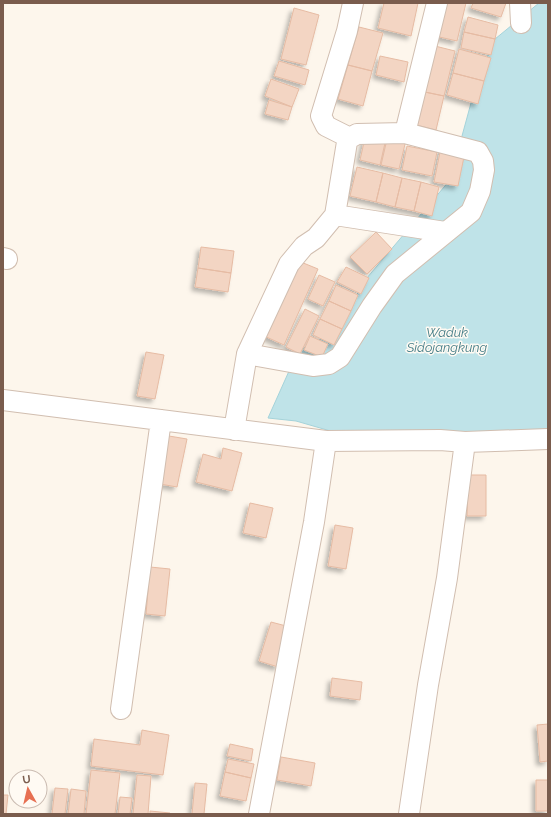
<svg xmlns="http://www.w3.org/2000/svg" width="551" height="817" font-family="Raleway,sans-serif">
<defs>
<filter id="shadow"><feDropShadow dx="-3.5" dy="3.5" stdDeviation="2" flood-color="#0004"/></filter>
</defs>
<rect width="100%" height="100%" fill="#fdf6ec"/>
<path fill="#bfe3e8" stroke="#a5d3da" d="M 539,3 L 548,3 L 548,440 L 365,441 L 296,421 L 268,418 L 298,351 L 336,331 L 366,279 L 450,180 L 477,81 L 495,39 Z"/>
<path fill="#f3d5c3" stroke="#e6bba3" filter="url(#shadow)" d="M 384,3 L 418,3 L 411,36 L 378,28 Z
M 443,3 L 466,3 L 457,41 L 435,36 Z
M 473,3 L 506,3 L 501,17 L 471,8 Z
M 294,8 L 319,15 L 306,65 L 281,59 Z
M 468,17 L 498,25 L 495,39 L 464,32 Z
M 359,27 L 383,33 L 372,71 L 348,65 Z
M 464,32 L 495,39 L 491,55 L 461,48 Z
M 431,45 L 455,51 L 444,96 L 420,91 Z
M 459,49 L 491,58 L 484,81 L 453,73 Z
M 380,56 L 408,62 L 404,82 L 376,75 Z
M 279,61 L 309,70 L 305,85 L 274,76 Z
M 348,65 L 372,71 L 363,106 L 338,99 Z
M 453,73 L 484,81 L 478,104 L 447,95 Z
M 271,79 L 299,89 L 292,107 L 265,96 Z
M 420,91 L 444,96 L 436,130 L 412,124 Z
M 269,100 L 292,107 L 288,120 L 265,114 Z
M 388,135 L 406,140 L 399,169 L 381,165 Z
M 365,138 L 385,143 L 380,165 L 360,160 Z
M 407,146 L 437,152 L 432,176 L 402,170 Z
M 441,147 L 465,152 L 458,186 L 434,182 Z
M 357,167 L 383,173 L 376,202 L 350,196 Z
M 383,173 L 402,178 L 395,207 L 376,202 Z
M 402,178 L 421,182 L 414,211 L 395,207 Z
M 421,182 L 439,187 L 432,216 L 414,211 Z
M 376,232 L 392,249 L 367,274 L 350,257 Z
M 201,247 L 234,251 L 231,273 L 198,268 Z
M 296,260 L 318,269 L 284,345 L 262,335 Z
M 346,267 L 369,278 L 361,294 L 337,282 Z
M 198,268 L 231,273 L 228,292 L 195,287 Z
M 319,275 L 335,282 L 323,306 L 308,299 Z
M 336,285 L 358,295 L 351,311 L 329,301 Z
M 329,301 L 351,311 L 342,329 L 320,319 Z
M 305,309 L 319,316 L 300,354 L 286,347 Z
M 320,319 L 342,329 L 334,345 L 313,335 Z
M 310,336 L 328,344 L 322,357 L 304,350 Z
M 146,352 L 164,355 L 155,399 L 137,396 Z
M 169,436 L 187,439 L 177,487 L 160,484 Z
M 223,448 L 242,453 L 232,491 L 196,482 L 203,454 L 221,459 Z
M 468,475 L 486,475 L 486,516 L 467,516 Z
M 250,503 L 273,508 L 266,538 L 243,533 Z
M 335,525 L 353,528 L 346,569 L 328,566 Z
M 150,567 L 170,569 L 165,616 L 146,614 Z
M 271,622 L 290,627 L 278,667 L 259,661 Z
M 332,678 L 362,682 L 360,700 L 330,696 Z
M 548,724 L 548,761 L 540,762 L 537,725 Z
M 142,730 L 169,735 L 163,775 L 91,766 L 94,739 L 140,745 Z
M 230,744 L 253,749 L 251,761 L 227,756 Z
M 281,757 L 315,763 L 311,786 L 277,780 Z
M 228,759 L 254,764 L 251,778 L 225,772 Z
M 91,770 L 120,773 L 115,814 L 86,814 Z
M 225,772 L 251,778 L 246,801 L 220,796 Z
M 137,775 L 151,776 L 148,814 L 133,814 Z
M 536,780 L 548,780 L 548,811 L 536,811 Z
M 195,783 L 207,784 L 204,814 L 192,814 Z
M 55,788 L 68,789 L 65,814 L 52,814 Z
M 71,789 L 86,791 L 84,814 L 68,814 Z
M 3,795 L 8,795 L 6,814 L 3,814 Z
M 120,797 L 132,798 L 130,814 L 118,814 Z
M 150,811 L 170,813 L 170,814 L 150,814 Z"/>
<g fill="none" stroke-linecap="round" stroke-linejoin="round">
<defs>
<path id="minor" d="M 520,3 L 521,23
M 405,133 L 437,3
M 350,138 L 326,126 L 321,116 L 347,31 L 353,3
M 335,215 L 445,232
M 3,258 L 7,259
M 3,400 L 326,441 L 440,440 L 465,442 L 548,439
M 234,430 L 247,354 L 313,366 L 329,364 L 340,357 L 372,306 L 395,274 L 471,212 L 480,191 L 484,170 L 483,161 L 478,152 L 405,133 L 357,134 L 350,138 L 347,142 L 335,215 L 316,238 L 304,246 L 289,264 L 247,354
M 121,709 L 161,420
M 259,814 L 314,522 L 326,441
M 409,814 L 428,685 L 447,578 L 465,442"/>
</defs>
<use href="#minor" stroke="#d1beb0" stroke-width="22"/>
<use href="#minor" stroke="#fff" stroke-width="20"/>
</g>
<g text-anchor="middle" stroke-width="3" stroke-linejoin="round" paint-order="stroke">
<g font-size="13" font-style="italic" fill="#437c86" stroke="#fffaf3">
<text x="447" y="337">Waduk<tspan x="447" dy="15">Sidojangkung</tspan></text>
</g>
</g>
<rect width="551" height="817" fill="none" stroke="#7a5c4d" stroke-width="8"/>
<g transform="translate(28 789) rotate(352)"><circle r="19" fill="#fffaf3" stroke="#cabbb1"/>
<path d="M0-3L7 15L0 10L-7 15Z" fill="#e76f51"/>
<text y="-6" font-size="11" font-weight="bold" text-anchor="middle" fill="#7a5c4d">U</text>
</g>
</svg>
